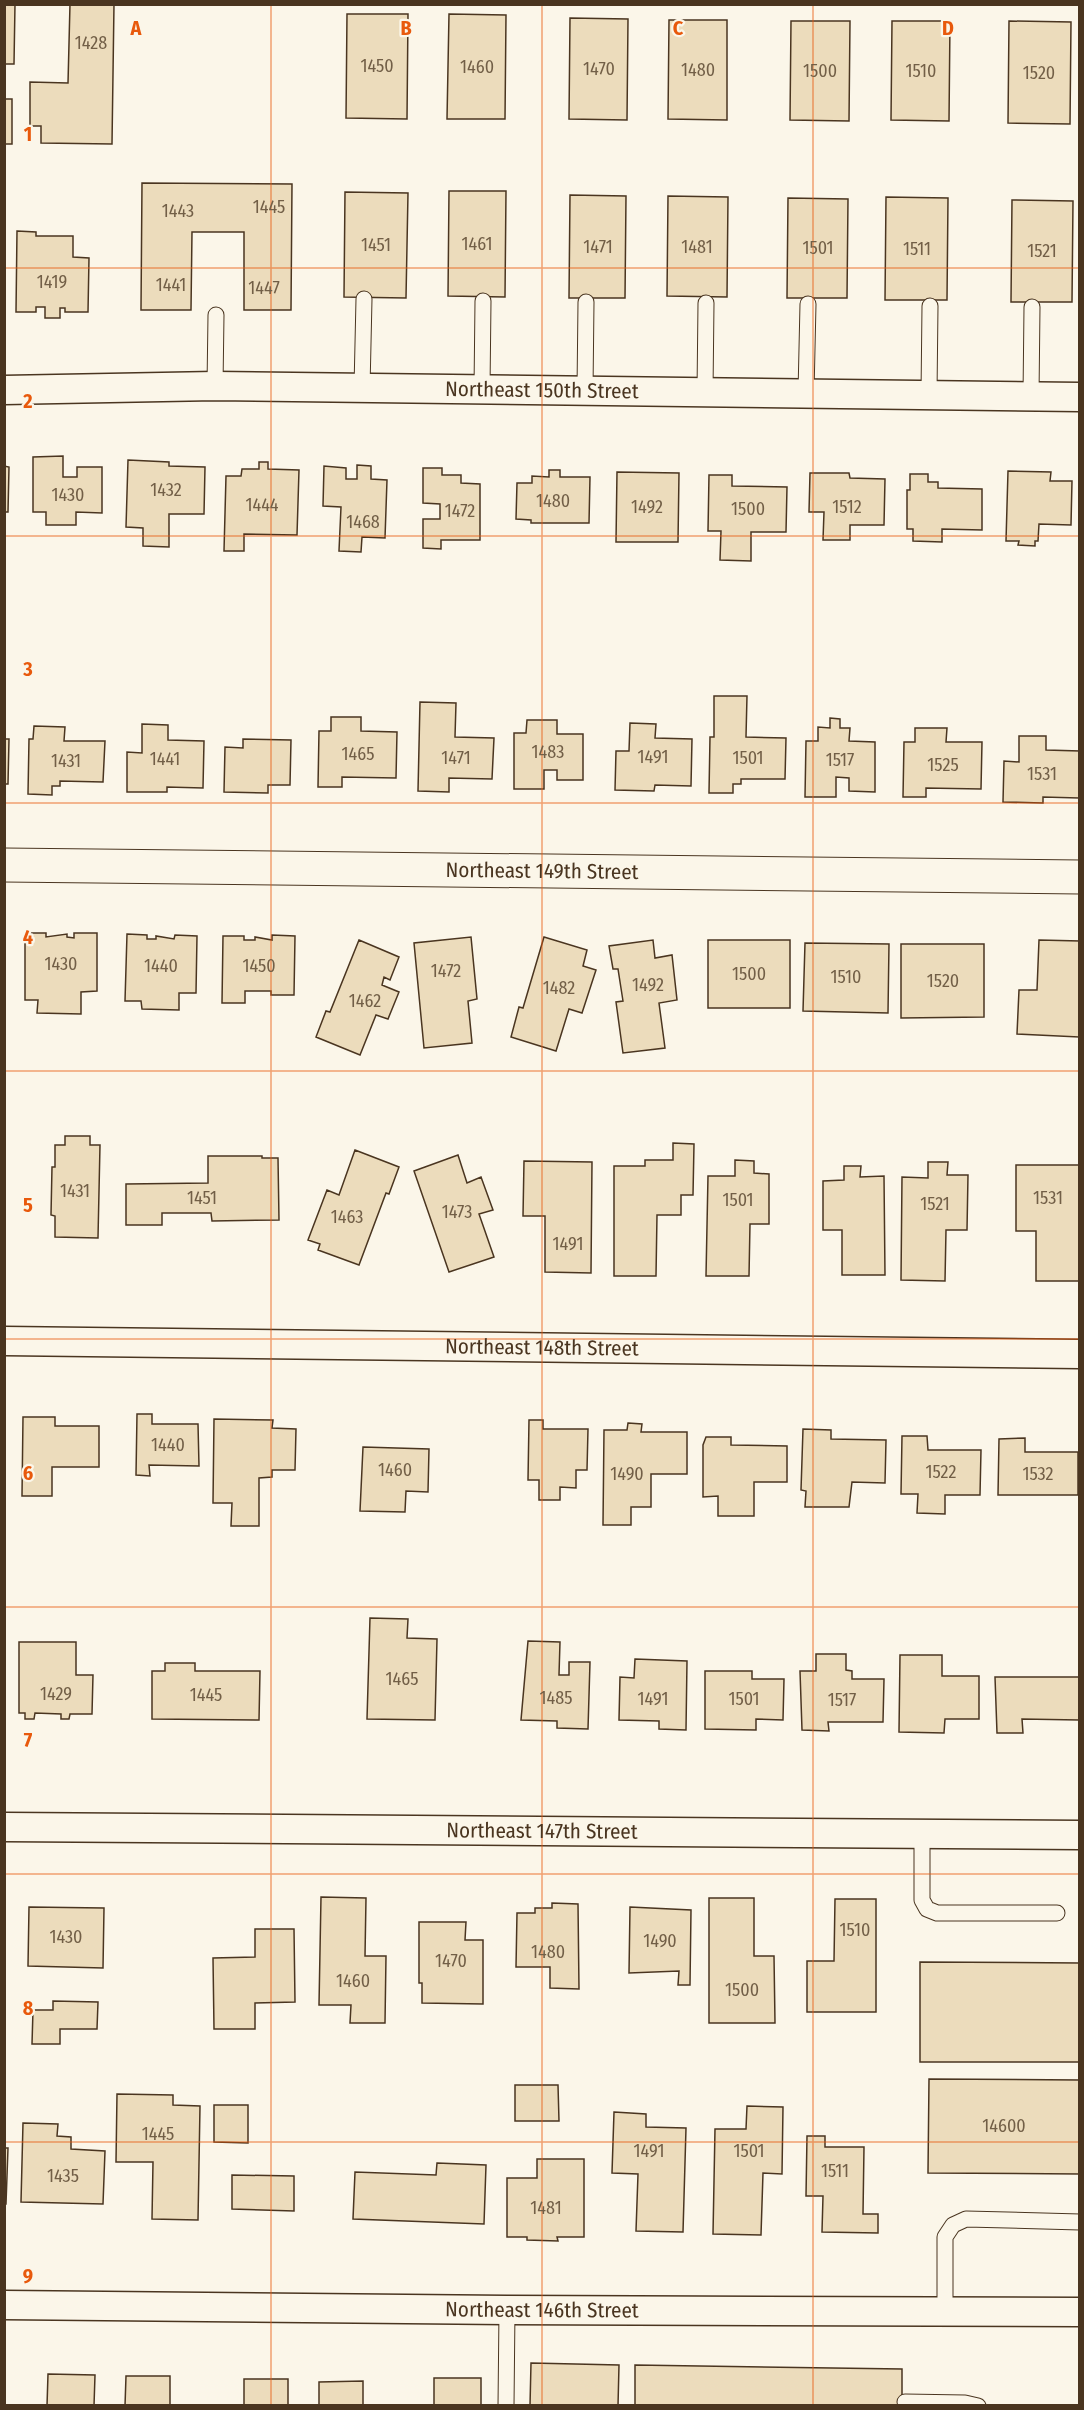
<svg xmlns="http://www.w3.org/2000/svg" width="1084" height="2410" font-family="'Fira Sans Condensed',sans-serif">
<rect width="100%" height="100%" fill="#fbf6e9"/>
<path fill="#ecdcbc" stroke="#4a3520" stroke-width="1.5" d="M 4,4 L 15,4 L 14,64 L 4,64 Z
M 70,4 L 114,4 L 112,144 L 41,143 L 41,126 L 30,126 L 30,82 L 68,83 Z
M 347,14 L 408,14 L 407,119 L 346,118 Z
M 449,14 L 506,15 L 505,119 L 447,119 Z
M 570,18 L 628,19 L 627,120 L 569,119 Z
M 669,20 L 727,20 L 727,120 L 668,119 Z
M 791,21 L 850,21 L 849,121 L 790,120 Z
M 892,21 L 950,21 L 949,121 L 891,120 Z
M 1009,21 L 1071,22 L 1070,124 L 1008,123 Z
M 4,99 L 12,99 L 12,144 L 4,144 Z
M 142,183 L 292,184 L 291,310 L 244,310 L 244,232 L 192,232 L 191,310 L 141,310 Z
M 449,191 L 506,191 L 505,297 L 448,296 Z
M 345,192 L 408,193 L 406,298 L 344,297 Z
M 570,195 L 626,196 L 625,298 L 569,298 Z
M 668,196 L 728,197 L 727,297 L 667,296 Z
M 886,197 L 948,198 L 947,300 L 885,300 Z
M 788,198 L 848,199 L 847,298 L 787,298 Z
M 1012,200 L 1073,201 L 1072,302 L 1011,302 Z
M 17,231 L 36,232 L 36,236 L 73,236 L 73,257 L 89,258 L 88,312 L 65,312 L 65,308 L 60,308 L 60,318 L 45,318 L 45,307 L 36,307 L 36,312 L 16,312 Z
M 63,456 L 63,477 L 77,477 L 77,467 L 102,467 L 102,513 L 76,512 L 76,525 L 46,525 L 46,512 L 33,512 L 33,457 Z
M 128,460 L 169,462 L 169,466 L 205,467 L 204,514 L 169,514 L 169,547 L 143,546 L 143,528 L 126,527 Z
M 259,462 L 268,462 L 268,469 L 299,470 L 297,535 L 244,534 L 244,551 L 224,551 L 226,476 L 241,476 L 242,469 L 259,469 Z
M 357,465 L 371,466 L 371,479 L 387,480 L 385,538 L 362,537 L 361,552 L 339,551 L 341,507 L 323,506 L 324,466 L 346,468 L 346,479 L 357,479 Z
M 4,466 L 9,467 L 8,512 L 4,512 Z
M 423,468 L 442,468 L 442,475 L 461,475 L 461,483 L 480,484 L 480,540 L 441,540 L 441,549 L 423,548 L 423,519 L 440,519 L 440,504 L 423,503 Z
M 549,470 L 560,470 L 560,477 L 590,477 L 589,523 L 531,523 L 531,520 L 516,519 L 517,483 L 532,483 L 532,476 L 549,477 Z
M 1008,471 L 1051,472 L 1050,481 L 1072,481 L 1071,525 L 1039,524 L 1038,541 L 1035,541 L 1035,546 L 1018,545 L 1019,541 L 1006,541 Z
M 617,472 L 679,473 L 678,542 L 616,542 Z
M 810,473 L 849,473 L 850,478 L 885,479 L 884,525 L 850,525 L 850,540 L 823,540 L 824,512 L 809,512 Z
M 910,474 L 928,474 L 928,482 L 938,482 L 938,488 L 982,489 L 982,530 L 942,529 L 942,542 L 913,541 L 913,529 L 907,529 L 907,490 L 910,490 Z
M 709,475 L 732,475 L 732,486 L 787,487 L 786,532 L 751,532 L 751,561 L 720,560 L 721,531 L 708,531 Z
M 714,696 L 747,696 L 746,737 L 786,738 L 785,779 L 741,779 L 741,784 L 733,784 L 733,793 L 709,793 L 710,737 L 714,737 Z
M 420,702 L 456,703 L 455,737 L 494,738 L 492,779 L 449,778 L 449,792 L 418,791 Z
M 331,717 L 361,717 L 361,731 L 397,732 L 396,778 L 342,777 L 342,787 L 318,787 L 319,731 L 331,731 Z
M 830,718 L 840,719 L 840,728 L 850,728 L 849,741 L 875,742 L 875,792 L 849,791 L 849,778 L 836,777 L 836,797 L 805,797 L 806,741 L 818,741 L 818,727 L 830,728 Z
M 527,720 L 557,720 L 557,734 L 583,734 L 583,780 L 557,780 L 557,770 L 544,770 L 544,789 L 514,789 L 514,733 L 526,733 Z
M 630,723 L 656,724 L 655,738 L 692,739 L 691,786 L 655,785 L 654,791 L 615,790 L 616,751 L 629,751 Z
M 142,724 L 168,725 L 168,740 L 204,741 L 203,788 L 167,787 L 167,792 L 127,792 L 127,752 L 142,753 Z
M 34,726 L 65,727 L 64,741 L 105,741 L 103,782 L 60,781 L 60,786 L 52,786 L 52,795 L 28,794 L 29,739 L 33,739 Z
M 915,728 L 947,728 L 946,742 L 982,742 L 981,789 L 926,788 L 926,797 L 903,797 L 904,742 L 915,742 Z
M 1019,736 L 1046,736 L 1046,750 L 1080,751 L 1079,798 L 1043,797 L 1043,803 L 1003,802 L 1004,761 L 1019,762 Z
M 4,739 L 9,739 L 8,784 L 4,784 Z
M 243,739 L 291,740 L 290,785 L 268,785 L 268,793 L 224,792 L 225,747 L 243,748 Z
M 25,933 L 46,933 L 46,937 L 67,934 L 67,937 L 74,938 L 74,933 L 97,933 L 97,991 L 81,992 L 81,1014 L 37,1013 L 38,1000 L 25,1000 Z
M 127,934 L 147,935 L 147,939 L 156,939 L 156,936 L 174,939 L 175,935 L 197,936 L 196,993 L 179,993 L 179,1010 L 142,1009 L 141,1001 L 125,1001 Z
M 272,935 L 295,936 L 294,995 L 271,995 L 271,991 L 245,991 L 245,1003 L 222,1003 L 223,936 L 244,936 L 244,940 L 255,940 L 255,937 L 272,940 Z
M 471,937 L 477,999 L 468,1001 L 472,1043 L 424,1048 L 414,943 Z
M 544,937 L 587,950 L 583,966 L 596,970 L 582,1013 L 569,1009 L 556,1051 L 511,1037 L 519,1007 L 523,1008 Z
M 359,940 L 399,957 L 390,980 L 384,977 L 382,985 L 399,992 L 388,1019 L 376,1015 L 360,1055 L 316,1037 L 326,1011 L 330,1012 Z
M 653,940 L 655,958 L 672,955 L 677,1000 L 659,1003 L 665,1048 L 623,1053 L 616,1002 L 623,1001 L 618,969 L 613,969 L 609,946 Z
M 708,940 L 790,940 L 790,1008 L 708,1008 Z
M 1039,940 L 1080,941 L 1079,1037 L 1017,1034 L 1019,990 L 1037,990 Z
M 805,943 L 889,944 L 888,1013 L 803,1011 Z
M 901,944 L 984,944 L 984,1017 L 901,1018 Z
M 65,1136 L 90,1136 L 90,1145 L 100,1145 L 98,1238 L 55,1237 L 55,1216 L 51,1215 L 52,1167 L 55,1167 L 55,1145 L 65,1145 Z
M 673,1143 L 694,1144 L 693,1195 L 681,1195 L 681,1215 L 657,1215 L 656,1276 L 614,1276 L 614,1166 L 645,1166 L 645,1160 L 673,1160 Z
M 355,1150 L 399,1167 L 389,1194 L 386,1193 L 359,1265 L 318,1250 L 320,1244 L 308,1240 L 327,1190 L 339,1195 Z
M 458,1155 L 467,1183 L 481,1177 L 493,1210 L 479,1214 L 494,1257 L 449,1272 L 414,1171 Z
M 208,1156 L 262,1156 L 262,1158 L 278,1158 L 279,1220 L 212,1221 L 211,1213 L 162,1213 L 162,1225 L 126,1225 L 126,1184 L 208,1183 Z
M 735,1160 L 754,1161 L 754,1173 L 769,1174 L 769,1224 L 750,1224 L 749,1276 L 706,1276 L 708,1176 L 735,1176 Z
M 524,1161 L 592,1162 L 591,1273 L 545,1272 L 545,1216 L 523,1216 Z
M 928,1162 L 948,1162 L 947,1175 L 968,1175 L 967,1230 L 946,1230 L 945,1281 L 901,1280 L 902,1177 L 928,1178 Z
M 1016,1165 L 1080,1165 L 1080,1281 L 1036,1281 L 1036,1231 L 1016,1231 Z
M 844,1166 L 861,1166 L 860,1177 L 884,1176 L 885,1275 L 842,1275 L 842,1230 L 823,1230 L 823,1181 L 844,1180 Z
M 137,1414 L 152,1414 L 152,1424 L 198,1424 L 199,1466 L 149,1465 L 150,1476 L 136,1475 Z
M 23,1417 L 55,1417 L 55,1426 L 99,1426 L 99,1467 L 52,1467 L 52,1496 L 22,1496 Z
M 214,1419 L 273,1420 L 272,1428 L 296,1429 L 295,1470 L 272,1470 L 272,1477 L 259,1478 L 259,1526 L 231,1526 L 232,1503 L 213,1503 Z
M 529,1420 L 543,1420 L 543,1429 L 588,1429 L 587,1470 L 576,1470 L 576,1488 L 560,1487 L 560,1500 L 539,1500 L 539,1480 L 528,1480 Z
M 628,1423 L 642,1424 L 641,1432 L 687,1432 L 687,1474 L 651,1474 L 651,1507 L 631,1507 L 631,1525 L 603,1525 L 604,1430 L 627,1430 Z
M 803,1429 L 831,1430 L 831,1439 L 886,1440 L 885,1483 L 852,1482 L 849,1507 L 805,1507 L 806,1491 L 801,1490 Z
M 902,1436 L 927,1436 L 928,1450 L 981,1450 L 980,1495 L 945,1495 L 945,1514 L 917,1513 L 918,1494 L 901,1494 Z
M 706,1437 L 731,1437 L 731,1445 L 787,1446 L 787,1482 L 754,1482 L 754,1516 L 718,1516 L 718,1496 L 703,1497 L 703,1445 Z
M 1025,1438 L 1025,1452 L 1078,1452 L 1078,1495 L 998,1495 L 999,1439 Z
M 363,1447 L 429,1449 L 428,1492 L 406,1491 L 405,1512 L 360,1511 Z
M 370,1618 L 408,1619 L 407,1638 L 437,1639 L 435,1720 L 367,1719 Z
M 528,1641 L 560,1642 L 559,1675 L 569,1675 L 569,1662 L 590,1662 L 588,1729 L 557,1728 L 557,1721 L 521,1720 Z
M 19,1642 L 76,1642 L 76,1675 L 93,1675 L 92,1714 L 70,1714 L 69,1719 L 61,1719 L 61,1714 L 35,1713 L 34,1719 L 25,1719 L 25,1713 L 19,1713 Z
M 816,1654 L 846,1654 L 846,1670 L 852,1671 L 852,1679 L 884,1679 L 883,1722 L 828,1722 L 829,1731 L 802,1730 L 800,1671 L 816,1671 Z
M 900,1655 L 942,1655 L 942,1676 L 979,1676 L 979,1719 L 945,1719 L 944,1733 L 899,1732 Z
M 635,1659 L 687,1661 L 686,1730 L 659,1729 L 659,1721 L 619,1720 L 620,1677 L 634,1678 Z
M 165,1663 L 195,1663 L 195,1671 L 260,1671 L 259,1720 L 152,1719 L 152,1671 L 165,1671 Z
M 705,1671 L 752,1671 L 752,1679 L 784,1679 L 783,1720 L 756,1719 L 756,1730 L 705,1729 Z
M 995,1677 L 1079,1677 L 1079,1720 L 1022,1719 L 1023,1733 L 997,1733 Z
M 321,1897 L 366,1898 L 365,1956 L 386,1956 L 385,2023 L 350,2023 L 351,2005 L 319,2005 Z
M 709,1898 L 754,1898 L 754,1956 L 774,1956 L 775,2023 L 709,2023 Z
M 835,1899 L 876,1899 L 876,2012 L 807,2012 L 807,1961 L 834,1961 Z
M 552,1903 L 578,1904 L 579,1989 L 550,1988 L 550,1967 L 516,1967 L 517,1913 L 535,1913 L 535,1908 L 552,1908 Z
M 29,1907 L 104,1908 L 103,1968 L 28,1966 Z
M 630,1907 L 691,1910 L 690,1985 L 678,1985 L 679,1971 L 629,1973 Z
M 419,1922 L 466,1922 L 465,1940 L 483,1940 L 483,2004 L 422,2003 L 422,1983 L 419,1983 Z
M 255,1929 L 294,1929 L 295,2002 L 255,2003 L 255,2029 L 214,2029 L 213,1958 L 255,1957 Z
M 920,1962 L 1080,1963 L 1080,2062 L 920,2062 Z
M 53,2001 L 98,2002 L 97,2029 L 60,2029 L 60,2044 L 32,2044 L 33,2010 L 53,2010 Z
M 929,2079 L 1080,2080 L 1080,2174 L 928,2173 Z
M 515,2085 L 558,2085 L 559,2121 L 515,2121 Z
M 117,2094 L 173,2095 L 173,2105 L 200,2106 L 198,2220 L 152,2219 L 153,2162 L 116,2162 Z
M 214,2105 L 248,2105 L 248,2143 L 214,2142 Z
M 747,2106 L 783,2107 L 782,2174 L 763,2173 L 761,2235 L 713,2234 L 715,2129 L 746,2129 Z
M 614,2112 L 646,2114 L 646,2127 L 686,2128 L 683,2232 L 636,2231 L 638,2174 L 612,2173 Z
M 23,2123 L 58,2124 L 57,2136 L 71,2137 L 71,2149 L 105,2151 L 103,2204 L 21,2202 Z
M 807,2136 L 825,2136 L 825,2147 L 864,2147 L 863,2214 L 878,2214 L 878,2233 L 822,2232 L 823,2196 L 806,2196 Z
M 4,2148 L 8,2148 L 6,2204 L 4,2204 Z
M 537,2159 L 584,2159 L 584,2237 L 557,2237 L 558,2241 L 527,2240 L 527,2237 L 507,2237 L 507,2178 L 537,2178 Z
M 437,2163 L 486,2165 L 484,2224 L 353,2219 L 355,2172 L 436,2175 Z
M 232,2175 L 294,2176 L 294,2211 L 232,2209 Z
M 531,2363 L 619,2365 L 618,2406 L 530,2406 Z
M 635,2365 L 902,2369 L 902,2406 L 635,2406 Z
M 48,2374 L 95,2375 L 94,2406 L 47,2406 Z
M 126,2376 L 170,2376 L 170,2406 L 125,2406 Z
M 434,2378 L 481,2378 L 481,2406 L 434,2406 Z
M 244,2379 L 288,2379 L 288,2406 L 244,2406 Z
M 363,2381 L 363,2406 L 319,2406 L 319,2382 Z"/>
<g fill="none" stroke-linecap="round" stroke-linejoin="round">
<defs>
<path id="lane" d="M 215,386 L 216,315
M 362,388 L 364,299
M 482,389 L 483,301
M 585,390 L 586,302
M 705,392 L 706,303
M 806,393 L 808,304
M 929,394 L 930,306
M 1031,396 L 1032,307
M 922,1834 L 922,1900 L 927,1909 L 937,1913 L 1057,1913
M 945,2312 L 945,2237 L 953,2225 L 966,2219 L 1080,2222
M 905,2402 L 965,2403 L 978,2406
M 506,2406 L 507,2310"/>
<g id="street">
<path id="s1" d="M 4,390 L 215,386 L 1080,397"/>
<path id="s2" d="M 4,1341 L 1080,1354"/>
<path id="s3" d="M 4,1827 L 1080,1835"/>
<path id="s4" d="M 4,2305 L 507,2310 L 1080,2312"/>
</g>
<g id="secondary">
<path id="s5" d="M 4,865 L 1080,877"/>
</g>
</defs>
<use href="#lane" stroke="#4a3520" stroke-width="17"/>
<use href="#street" stroke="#4a3520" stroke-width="31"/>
<use href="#secondary" stroke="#4a3520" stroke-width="35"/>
<use href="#lane" stroke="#fbf6e9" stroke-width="15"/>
<use href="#street" stroke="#fbf6e9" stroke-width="28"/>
<use href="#secondary" stroke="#fbf6e9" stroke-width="33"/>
</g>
<path fill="none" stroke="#e8590c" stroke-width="1.5" stroke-opacity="0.55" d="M 271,4 L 271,2406M 542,4 L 542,2406M 813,4 L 813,2406M 4,268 L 1080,268M 4,536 L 1080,536M 4,803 L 1080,803M 4,1071 L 1080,1071M 4,1339 L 1080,1339M 4,1607 L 1080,1607M 4,1874 L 1080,1874M 4,2142 L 1080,2142"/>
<g text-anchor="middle" stroke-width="4.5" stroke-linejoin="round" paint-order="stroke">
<g font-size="18" fill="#725f47">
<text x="91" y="49">1428</text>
<text x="377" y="72">1450</text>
<text x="477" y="73">1460</text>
<text x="599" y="75">1470</text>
<text x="698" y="76">1480</text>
<text x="820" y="77">1500</text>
<text x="921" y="77">1510</text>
<text x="1039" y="79">1520</text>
<text x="269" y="213">1445</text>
<text x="178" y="217">1443</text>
<text x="477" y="250">1461</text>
<text x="376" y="251">1451</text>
<text x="598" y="253">1471</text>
<text x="697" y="253">1481</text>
<text x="818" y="254">1501</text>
<text x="917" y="255">1511</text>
<text x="1042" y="257">1521</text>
<text x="52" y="288">1419</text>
<text x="171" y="291">1441</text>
<text x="264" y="294">1447</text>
<text x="166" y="496">1432</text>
<text x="68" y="501">1430</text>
<text x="553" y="507">1480</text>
<text x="262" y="511">1444</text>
<text x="647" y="513">1492</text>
<text x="847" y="513">1512</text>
<text x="748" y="515">1500</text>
<text x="460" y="517">1472</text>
<text x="363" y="528">1468</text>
<text x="548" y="758">1483</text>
<text x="358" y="760">1465</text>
<text x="653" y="763">1491</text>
<text x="456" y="764">1471</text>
<text x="748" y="764">1501</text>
<text x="165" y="765">1441</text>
<text x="840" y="766">1517</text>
<text x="66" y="767">1431</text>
<text x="943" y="771">1525</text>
<text x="1042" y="780">1531</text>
<text x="61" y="970">1430</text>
<text x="161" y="972">1440</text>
<text x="259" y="972">1450</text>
<text x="446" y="977">1472</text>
<text x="749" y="980">1500</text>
<text x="846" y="983">1510</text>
<text x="943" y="987">1520</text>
<text x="648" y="991">1492</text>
<text x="559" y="994">1482</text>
<text x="365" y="1007">1462</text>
<text x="75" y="1197">1431</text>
<text x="202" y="1204">1451</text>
<text x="1048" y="1204">1531</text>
<text x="738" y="1206">1501</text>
<text x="935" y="1210">1521</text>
<text x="457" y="1218">1473</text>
<text x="347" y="1223">1463</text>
<text x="568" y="1250">1491</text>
<text x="168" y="1451">1440</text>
<text x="395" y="1476">1460</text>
<text x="941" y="1478">1522</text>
<text x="627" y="1480">1490</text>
<text x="1038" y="1480">1532</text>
<text x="402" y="1685">1465</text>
<text x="56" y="1700">1429</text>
<text x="206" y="1701">1445</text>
<text x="556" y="1704">1485</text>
<text x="653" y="1705">1491</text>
<text x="744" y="1705">1501</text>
<text x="842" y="1706">1517</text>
<text x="855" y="1936">1510</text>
<text x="66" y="1943">1430</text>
<text x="660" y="1947">1490</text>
<text x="548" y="1958">1480</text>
<text x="451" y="1967">1470</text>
<text x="353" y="1987">1460</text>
<text x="742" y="1996">1500</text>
<text x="1004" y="2132">14600</text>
<text x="158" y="2140">1445</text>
<text x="649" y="2157">1491</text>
<text x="749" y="2157">1501</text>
<text x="835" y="2177">1511</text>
<text x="63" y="2182">1435</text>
<text x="546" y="2214">1481</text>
</g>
<g font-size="21" fill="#4a3520" stroke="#fbf6e9">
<text dy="7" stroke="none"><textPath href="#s1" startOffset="538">Northeast 150th Street</textPath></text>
<text dy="7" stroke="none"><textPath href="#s5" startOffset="538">Northeast 149th Street</textPath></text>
<text dy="7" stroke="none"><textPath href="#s2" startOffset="538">Northeast 148th Street</textPath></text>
<text dy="7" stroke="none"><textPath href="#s3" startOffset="538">Northeast 147th Street</textPath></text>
<text dy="7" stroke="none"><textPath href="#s4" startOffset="538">Northeast 146th Street</textPath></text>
</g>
</g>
<g font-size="20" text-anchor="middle" font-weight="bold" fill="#e8590c" stroke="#fbf6e9" stroke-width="4.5" stroke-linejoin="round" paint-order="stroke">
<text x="136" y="35">A</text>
<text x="406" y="35">B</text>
<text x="678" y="35">C</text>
<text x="948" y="35">D</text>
<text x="28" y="141">1</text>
<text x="28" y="408">2</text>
<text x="28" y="676">3</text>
<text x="28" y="944">4</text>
<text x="28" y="1212">5</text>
<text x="28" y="1480">6</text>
<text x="28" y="1747">7</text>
<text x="28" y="2015">8</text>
<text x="28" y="2283">9</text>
</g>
<rect width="1084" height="2410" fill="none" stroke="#4a3520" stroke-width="12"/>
</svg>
